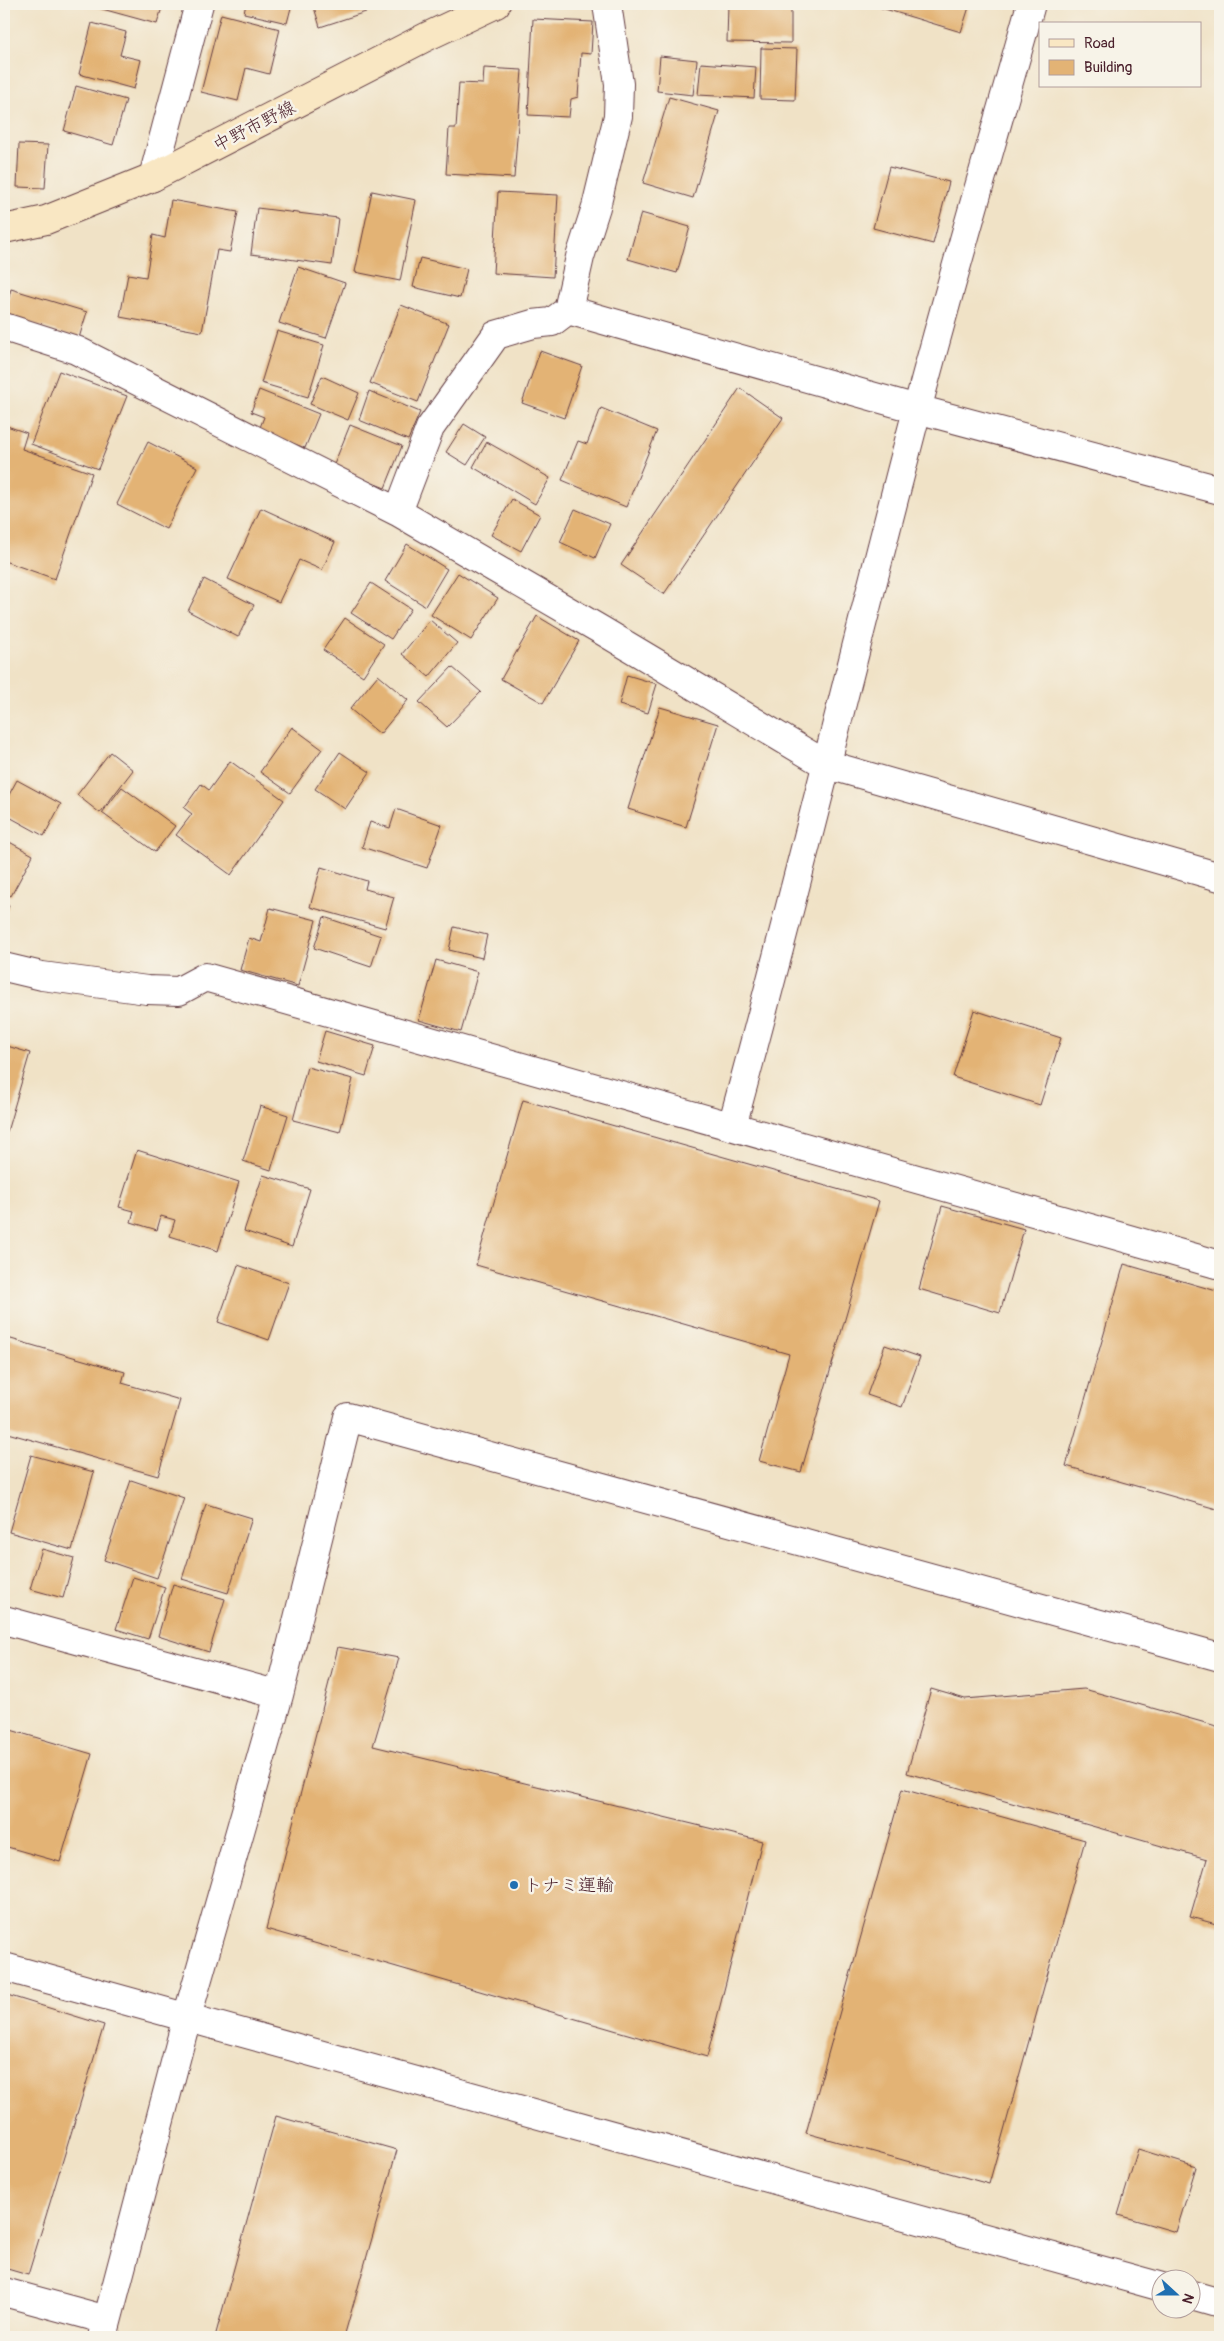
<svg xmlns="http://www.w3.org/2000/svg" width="1224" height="2341" font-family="Pangolin,'Klee One',sans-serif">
<rect width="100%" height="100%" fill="#f7f3e8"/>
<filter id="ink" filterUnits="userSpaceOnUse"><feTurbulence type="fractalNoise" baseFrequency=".02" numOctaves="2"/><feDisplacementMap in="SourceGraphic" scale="10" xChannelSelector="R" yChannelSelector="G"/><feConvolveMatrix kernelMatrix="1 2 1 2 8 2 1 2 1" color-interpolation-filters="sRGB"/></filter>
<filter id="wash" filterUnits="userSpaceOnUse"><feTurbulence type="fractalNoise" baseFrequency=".0096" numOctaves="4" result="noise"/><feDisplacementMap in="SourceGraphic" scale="20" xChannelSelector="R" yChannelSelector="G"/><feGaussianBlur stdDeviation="1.12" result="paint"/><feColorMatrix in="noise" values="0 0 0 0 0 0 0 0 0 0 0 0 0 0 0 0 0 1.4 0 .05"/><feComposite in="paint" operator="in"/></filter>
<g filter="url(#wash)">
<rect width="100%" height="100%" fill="#f0e2c6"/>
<g id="blocks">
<path fill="#e3b375" d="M 96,4 L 163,4 L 157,24 L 95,7 Z
M 246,4 L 292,4 L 287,23 L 244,13 Z
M 313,4 L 387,4 L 387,5 L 320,27 Z
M 728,4 L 791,4 L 791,43 L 727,42 Z
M 876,4 L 970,4 L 961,32 L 875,6 Z
M 221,14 L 280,29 L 269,74 L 246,68 L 238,101 L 201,92 Z
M 533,19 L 593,22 L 591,54 L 581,53 L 578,97 L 571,99 L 569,117 L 528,115 Z
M 92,23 L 126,32 L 120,55 L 141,60 L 134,89 L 79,74 Z
M 761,48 L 797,49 L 795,100 L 760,99 Z
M 660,56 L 697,60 L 693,95 L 657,91 Z
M 701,63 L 756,67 L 754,98 L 698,95 Z
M 484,68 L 522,70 L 514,178 L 446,174 L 449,128 L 456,128 L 459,83 L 483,84 Z
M 76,86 L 126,100 L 113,145 L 64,131 Z
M 669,97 L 719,111 L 693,198 L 643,183 Z
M 19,144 L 48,145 L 45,188 L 17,187 Z
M 889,167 L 949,182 L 933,244 L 873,228 Z
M 372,191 L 416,200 L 400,281 L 355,272 Z
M 498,192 L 558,195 L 553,277 L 493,273 Z
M 171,200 L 238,212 L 230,252 L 217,250 L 202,332 L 120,317 L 128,274 L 146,277 L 153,235 L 165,238 Z
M 257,208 L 338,218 L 332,265 L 251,254 Z
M 641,213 L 690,227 L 677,273 L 628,259 Z
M 420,258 L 467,269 L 460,298 L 413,287 Z
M 298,267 L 345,283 L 326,338 L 279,323 Z
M 11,289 L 87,312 L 79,338 L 4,315 Z
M 401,305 L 449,324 L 418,402 L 370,383 Z
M 277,331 L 324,345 L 308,397 L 261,383 Z
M 540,351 L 582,366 L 564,418 L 522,403 Z
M 59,371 L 127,396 L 98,469 L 31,444 Z
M 322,376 L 359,393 L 348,420 L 310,404 Z
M 740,388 L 783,418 L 664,594 L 621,565 Z
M 259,390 L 319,414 L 305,448 L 259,430 L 264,417 L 251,412 Z
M 369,391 L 420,412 L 408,440 L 359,420 Z
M 601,408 L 657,431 L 626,507 L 562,480 L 578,441 L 587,444 Z
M 464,424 L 485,437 L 467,465 L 446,452 Z
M 4,425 L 27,433 L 22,449 L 92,473 L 55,579 L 4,561 Z
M 350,425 L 402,446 L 385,488 L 333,467 Z
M 148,442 L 197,467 L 166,529 L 117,504 Z
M 487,442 L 550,478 L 535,504 L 473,467 Z
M 512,499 L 540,515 L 521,551 L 491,535 Z
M 261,508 L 335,542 L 322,570 L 299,560 L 279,602 L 228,579 Z
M 575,509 L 610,524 L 595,558 L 560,542 Z
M 407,544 L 447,569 L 425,606 L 385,581 Z
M 458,573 L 498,598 L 471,640 L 431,615 Z
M 204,579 L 254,605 L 238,637 L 188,611 Z
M 371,583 L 411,609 L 391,639 L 351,613 Z
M 537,616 L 579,641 L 543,703 L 501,679 Z
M 345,618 L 384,644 L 363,676 L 323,650 Z
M 430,620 L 457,643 L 429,677 L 402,654 Z
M 452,667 L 481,692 L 447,727 L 419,702 Z
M 378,675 L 408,700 L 380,734 L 350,709 Z
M 627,675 L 657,684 L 648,713 L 619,705 Z
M 660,707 L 718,724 L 686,827 L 628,809 Z
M 292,727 L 322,749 L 290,793 L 260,772 Z
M 110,752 L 133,770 L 100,813 L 77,795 Z
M 340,752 L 370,772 L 345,809 L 315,789 Z
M 230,761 L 284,800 L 231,875 L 176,835 L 192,814 L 184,808 L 201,784 L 209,790 Z
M 17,780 L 61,804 L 44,836 L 4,814 L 4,804 Z
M 122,787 L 175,826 L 155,852 L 102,813 Z
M 396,809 L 442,825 L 427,868 L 362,847 L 370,822 L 390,828 Z
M 4,839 L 33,855 L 11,896 L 4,892 Z
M 321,867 L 367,881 L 365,889 L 394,897 L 385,928 L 310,907 Z
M 4,903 L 9,906 L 4,915 Z
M 270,908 L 316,920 L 298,986 L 240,970 L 249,938 L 261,942 Z
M 324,917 L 381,936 L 371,967 L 314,948 Z
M 454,927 L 487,935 L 482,958 L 449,950 Z
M 436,960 L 478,972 L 461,1032 L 419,1020 Z
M 974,1010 L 1061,1038 L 1040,1105 L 953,1077 Z
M 325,1031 L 375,1046 L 366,1076 L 316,1061 Z
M 4,1045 L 30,1053 L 4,1142 Z
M 307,1067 L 353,1079 L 340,1132 L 293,1120 Z
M 523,1100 L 879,1201 L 801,1472 L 759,1461 L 789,1354 L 476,1265 Z
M 260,1106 L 288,1115 L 271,1170 L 243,1161 Z
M 137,1150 L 239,1182 L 218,1251 L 170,1236 L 175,1220 L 161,1216 L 157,1230 L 131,1222 L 134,1211 L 119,1207 Z
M 263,1175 L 310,1189 L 292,1247 L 244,1231 Z
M 942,1206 L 1024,1229 L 1000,1313 L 919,1289 Z
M 1124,1264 L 1220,1292 L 1220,1510 L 1066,1466 Z
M 238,1265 L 289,1283 L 269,1340 L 218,1322 Z
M 4,1337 L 125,1372 L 122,1383 L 180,1400 L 158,1476 L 4,1432 Z
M 885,1345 L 920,1357 L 902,1407 L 867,1395 Z
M 31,1455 L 94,1472 L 72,1550 L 9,1532 Z
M 131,1480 L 184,1498 L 157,1578 L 104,1560 Z
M 206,1504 L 252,1518 L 228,1593 L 182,1579 Z
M 42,1549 L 74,1558 L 63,1598 L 30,1589 Z
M 133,1577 L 165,1587 L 148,1639 L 116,1629 Z
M 173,1584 L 225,1599 L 209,1652 L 158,1636 Z
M 338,1647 L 399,1658 L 373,1746 L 762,1841 L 707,2057 L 266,1929 Z
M 931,1689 L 965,1699 L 1084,1689 L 1220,1727 L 1220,1925 L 1190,1917 L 1207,1859 L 907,1773 Z
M 4,1728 L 92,1754 L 60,1862 L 4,1846 Z
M 902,1789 L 1085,1840 L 989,2184 L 806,2133 Z
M 4,1994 L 104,2025 L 28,2275 L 4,2268 Z
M 276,2116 L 397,2150 L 344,2337 L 215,2337 Z
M 1138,2149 L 1196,2167 L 1176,2232 L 1118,2215 Z"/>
</g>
</g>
<g filter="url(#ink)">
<use href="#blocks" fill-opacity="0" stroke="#633c42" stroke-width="1"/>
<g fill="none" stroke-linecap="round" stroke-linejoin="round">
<defs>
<path id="minor" d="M 607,4 L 619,84 L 618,116 L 596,207 L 580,257 L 568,310 L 917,409 L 1220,490
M 153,177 L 199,4
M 4,327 L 76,350 L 398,512 L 601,630 L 825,764 L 1220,877
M 398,512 L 430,428 L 496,335 L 533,324 L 552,322 L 568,310
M 4,967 L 42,976 L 147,990 L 179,991 L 205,977 L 1220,1265
M 732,1126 C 797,889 854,651 916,414 C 952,277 993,140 1031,4
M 4,1620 L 279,1695
M 4,1967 L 1162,2287
M 4,2292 L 107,2320
M 1192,2295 L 1220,2303
M 103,2337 L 187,2017 L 279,1695 L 348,1417 L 1220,1657"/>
<path id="secondary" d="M 4,229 L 46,220 L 153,177 L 426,37 L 496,4"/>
</defs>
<use href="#minor" stroke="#633c42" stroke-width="30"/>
<use href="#secondary" stroke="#633c42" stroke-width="30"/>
<use href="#minor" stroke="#fff" stroke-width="28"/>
<use href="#secondary" stroke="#f9e7c3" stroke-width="28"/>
</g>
</g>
<circle fill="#1f6fb2" stroke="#f7f3e8" stroke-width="2" cx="514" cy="1885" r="5"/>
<g text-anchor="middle" stroke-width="5" stroke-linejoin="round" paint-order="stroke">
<g font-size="18" fill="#4a1f2b" stroke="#f7f3e8">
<text transform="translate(254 126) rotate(-27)" y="6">中野市野線</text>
</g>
<g font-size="18" fill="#4a1f2b" stroke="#f7f3e8" text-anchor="start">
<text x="524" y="1891">トナミ運輸</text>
</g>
</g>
<rect width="1224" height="2341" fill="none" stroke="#f7f3e8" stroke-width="20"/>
<rect x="1039" y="22" width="162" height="65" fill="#f7f3e8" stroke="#b29e9c"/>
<rect x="1049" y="39" width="25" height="8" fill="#f9e7c3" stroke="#b29e9c"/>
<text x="1084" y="48" font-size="15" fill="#4a1f2b">Road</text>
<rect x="1049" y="60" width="25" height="15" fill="#e3b375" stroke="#b29e9c"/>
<text x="1084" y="72" font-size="15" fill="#4a1f2b">Building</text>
<g transform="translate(1176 2294) rotate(111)"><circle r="24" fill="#f7f3e8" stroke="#b29e9c"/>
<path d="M0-4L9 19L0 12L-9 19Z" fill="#1f6fb2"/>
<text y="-8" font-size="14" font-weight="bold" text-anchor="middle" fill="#4a1f2b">N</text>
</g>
</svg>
